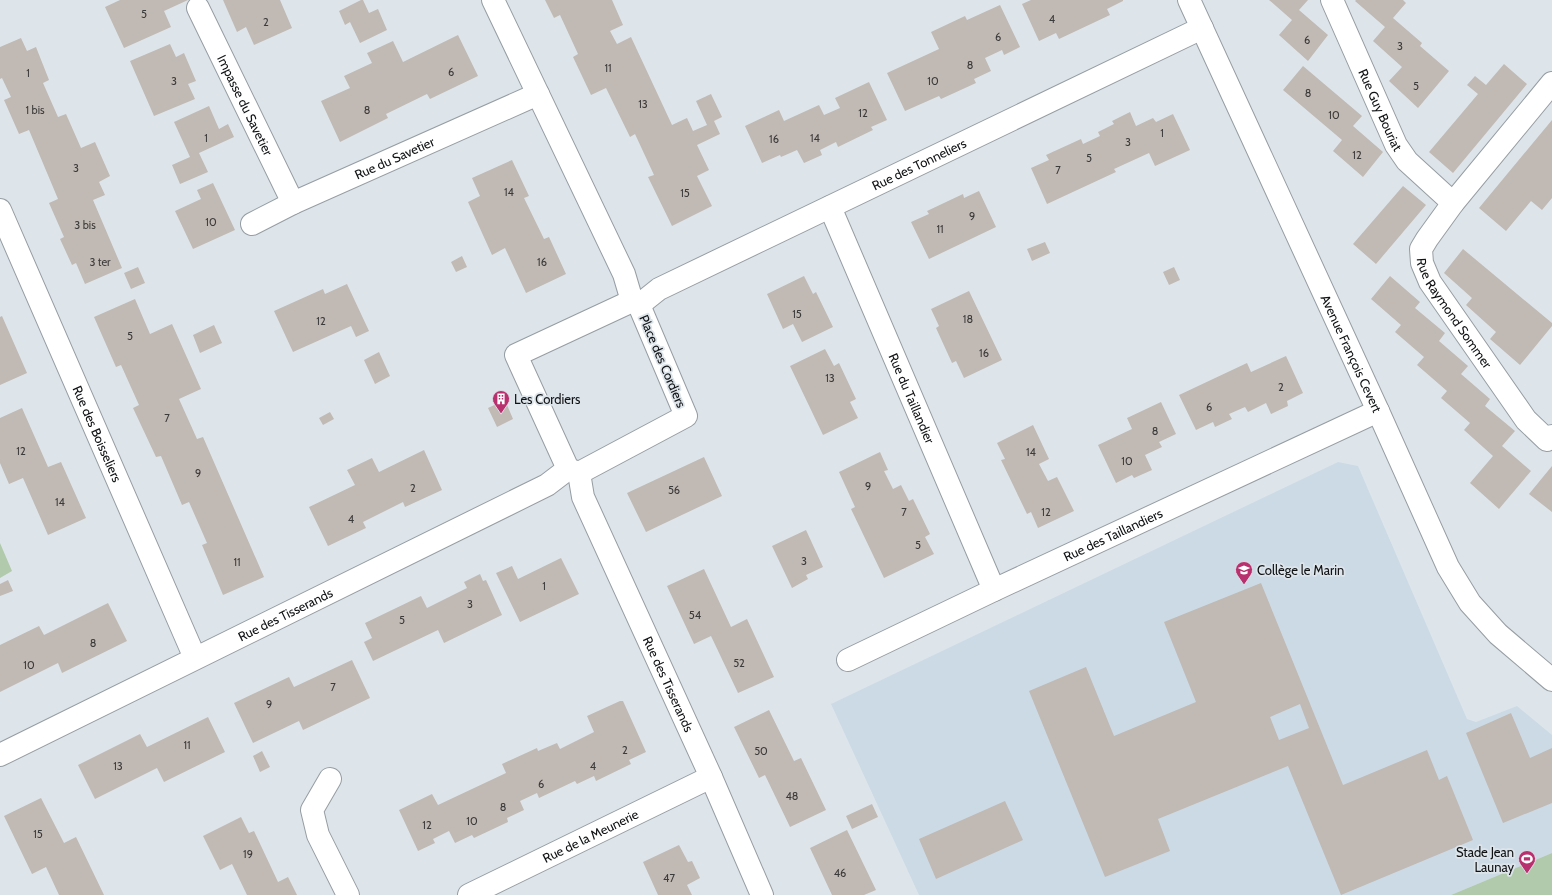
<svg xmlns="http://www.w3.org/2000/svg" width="1552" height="895" font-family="Cabin,sans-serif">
<rect width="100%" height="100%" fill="#dde5eb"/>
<path fill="#ccdae6" d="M 1338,462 L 1358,466 L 1467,719 L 1476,722 L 1517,706 L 1552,735 L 1552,853 L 1451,895 L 919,895 L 831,704 Z"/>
<path fill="#b1caab" d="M 0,543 L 12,571 L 0,578 Z
M 1552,853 L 1552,895 L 1451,895 Z"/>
<path fill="#c1b9b3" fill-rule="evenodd" d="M 120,0 L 188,0 L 164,11 L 171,27 L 124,48 L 105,7 Z
M 223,0 L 280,0 L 292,28 L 254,45 L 246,27 L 237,32 Z
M 361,0 L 363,0 L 369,13 L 378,9 L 387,30 L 360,43 L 350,22 L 345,25 L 339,11 Z
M 545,0 L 612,0 L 623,25 L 610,31 L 617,44 L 631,37 L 672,125 L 687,118 L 693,131 L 707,125 L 696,101 L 711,94 L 722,117 L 714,121 L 720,134 L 697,145 L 709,170 L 697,176 L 712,206 L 672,226 L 648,177 L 654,175 L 635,134 L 630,137 L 606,88 L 591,95 L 573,57 L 578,54 L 560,15 L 554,18 Z
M 1031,0 L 1123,0 L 1123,1 L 1107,9 L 1110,15 L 1059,39 L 1056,33 L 1039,41 L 1022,4 Z
M 1269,0 L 1308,0 L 1299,10 L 1328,35 L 1308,61 L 1279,35 L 1292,20 Z
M 1356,0 L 1403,0 L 1406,3 L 1393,18 L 1422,43 L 1420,46 L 1449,71 L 1418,108 L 1389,81 L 1402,67 L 1373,41 L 1385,27 L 1355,1 Z
M 1000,5 L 1020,47 L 1004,55 L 1002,50 L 985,58 L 991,71 L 974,79 L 976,83 L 941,99 L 939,96 L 905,111 L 887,73 L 939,49 L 931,32 L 965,16 L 967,20 Z
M 458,35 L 478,76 L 430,99 L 427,94 L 386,114 L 388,118 L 340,142 L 321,101 L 350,88 L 344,76 L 372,63 L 367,53 L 393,41 L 403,62 Z
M 21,38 L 27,51 L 36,47 L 49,80 L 43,83 L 58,117 L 66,114 L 81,148 L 95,142 L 110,176 L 99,182 L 105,195 L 93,200 L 122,268 L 85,284 L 76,263 L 72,265 L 60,239 L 64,237 L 49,203 L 58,199 L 29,130 L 19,134 L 4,100 L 11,97 L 2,78 L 0,79 L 0,47 Z
M 170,44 L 176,57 L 184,53 L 196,81 L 188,84 L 195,99 L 154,116 L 130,61 Z
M 1504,64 L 1527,84 L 1453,173 L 1429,152 L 1478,94 L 1467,85 L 1475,76 L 1486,85 Z
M 1303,66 L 1362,116 L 1353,126 L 1383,152 L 1363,177 L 1333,151 L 1342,140 L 1283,90 Z
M 869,82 L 887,120 L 871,127 L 873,130 L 838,147 L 836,142 L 820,150 L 822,155 L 804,163 L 797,150 L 781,157 L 780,155 L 762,163 L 745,126 L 779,110 L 784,121 L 819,105 L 824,115 L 840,108 L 835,98 Z
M 209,106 L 219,129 L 228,124 L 234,137 L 199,153 L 208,172 L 180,184 L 172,165 L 190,157 L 174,122 Z
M 1130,112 L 1136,126 L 1153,118 L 1156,122 L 1173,114 L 1190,150 L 1155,166 L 1149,153 L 1114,169 L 1116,172 L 1047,204 L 1031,168 L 1049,160 L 1046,155 L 1081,139 L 1083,144 L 1100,136 L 1098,132 L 1114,124 L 1112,121 Z
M 1552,120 L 1552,198 L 1542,210 L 1531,201 L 1506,231 L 1479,208 Z
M 512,160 L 529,196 L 524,198 L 544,239 L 549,237 L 566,274 L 526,293 L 505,248 L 492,255 L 468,202 L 480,196 L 472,178 Z
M 213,183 L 235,230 L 193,249 L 175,211 L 201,199 L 197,190 Z
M 1403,186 L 1426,205 L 1376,264 L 1353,244 Z
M 979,191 L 996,227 L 929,259 L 911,222 L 929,214 L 927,211 L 963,194 L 964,198 Z
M 1045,242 L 1050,253 L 1032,261 L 1027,249 Z
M 1463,249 L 1552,323 L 1552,326 L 1520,365 L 1490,339 L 1496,332 L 1466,305 L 1472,298 L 1444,273 Z
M 462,256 L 467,267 L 456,272 L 451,262 Z
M 138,267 L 145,283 L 131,289 L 124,273 Z
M 1174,267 L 1180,280 L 1169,285 L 1163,272 Z
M 804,276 L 813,294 L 816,292 L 833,327 L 802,342 L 793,324 L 783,329 L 767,294 Z
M 1390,276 L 1420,302 L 1415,308 L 1445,333 L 1439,341 L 1468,366 L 1461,374 L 1490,399 L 1485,406 L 1515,431 L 1502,446 L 1531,471 L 1499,509 L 1470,483 L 1493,456 L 1464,430 L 1470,423 L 1441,398 L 1447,391 L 1417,365 L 1424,357 L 1395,332 L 1401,325 L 1371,299 Z
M 347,284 L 369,331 L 356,337 L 351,326 L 293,352 L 274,311 L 323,289 L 325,294 Z
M 969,291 L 1002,360 L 964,378 L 956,361 L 952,363 L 936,328 L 939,326 L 931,309 Z
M 135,299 L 150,334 L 172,324 L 201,389 L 179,399 L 197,439 L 203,437 L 264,577 L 223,595 L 202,545 L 207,543 L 189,502 L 182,505 L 161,456 L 156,457 L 133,408 L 139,405 L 121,365 L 116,367 L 94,317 Z
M 2,316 L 27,373 L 0,385 L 0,317 Z
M 214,325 L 222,343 L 200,353 L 193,335 Z
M 825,349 L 834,366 L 839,363 L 856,399 L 850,402 L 858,418 L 823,435 L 790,366 Z
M 379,352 L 390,376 L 375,384 L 364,360 Z
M 1286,356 L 1303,393 L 1287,401 L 1288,406 L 1271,414 L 1266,403 L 1248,412 L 1245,407 L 1229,414 L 1232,419 L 1215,427 L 1213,422 L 1196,430 L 1179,395 L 1247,363 L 1251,372 Z
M 505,400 L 513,419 L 497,427 L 488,408 Z
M 1161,402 L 1176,434 L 1159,442 L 1162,447 L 1145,455 L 1152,470 L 1134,478 L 1132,475 L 1116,483 L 1098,445 L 1132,429 L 1127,418 Z
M 22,408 L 48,467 L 61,462 L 86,518 L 48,535 L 23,478 L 9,484 L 0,463 L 0,418 Z
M 330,412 L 334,419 L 323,425 L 319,418 Z
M 1033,425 L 1049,459 L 1039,464 L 1048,481 L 1057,477 L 1074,511 L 1038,528 L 1031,512 L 1027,514 L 1001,460 L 1005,459 L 997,443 Z
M 424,450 L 442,490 L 405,507 L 403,502 L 363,522 L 366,528 L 328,546 L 309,507 L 355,485 L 347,470 L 372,458 L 379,472 Z
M 880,452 L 888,470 L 884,471 L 893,489 L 901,485 L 909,501 L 913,499 L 930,534 L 925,537 L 934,554 L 884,578 L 851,509 L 855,507 L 839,472 Z
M 704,457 L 722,496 L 646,532 L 627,493 Z
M 1552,466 L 1552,512 L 1529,494 Z
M 806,530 L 823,567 L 806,575 L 808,579 L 792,588 L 772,546 Z
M 561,558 L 579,594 L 520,622 L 496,573 L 512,566 L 518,579 Z
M 704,569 L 731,627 L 747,619 L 774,677 L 738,693 L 711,636 L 694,644 L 667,586 Z
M 480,574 L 483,581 L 486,580 L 502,615 L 444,643 L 438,630 L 373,661 L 364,642 L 372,638 L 365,623 L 421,596 L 427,608 L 467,588 L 464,582 Z
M 8,580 L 13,591 L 0,596 L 0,584 Z
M 1261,583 L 1343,785 L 1427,750 L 1439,780 L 1447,776 L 1473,840 L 1341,895 L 1288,766 L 1158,819 L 1170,851 L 1105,877 L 1029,691 L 1086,667 L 1114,736 L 1196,702 L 1164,622 ZM 1300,704 L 1309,728 L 1279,740 L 1270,717 Z
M 108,603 L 127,641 L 62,673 L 58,663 L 0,692 L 0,645 L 39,626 L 44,635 Z
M 352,660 L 370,698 L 303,730 L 299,721 L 253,743 L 234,703 L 289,677 L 294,687 Z
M 620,701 L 623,701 L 646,752 L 629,760 L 631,764 L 596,781 L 594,776 L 577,784 L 575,781 L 539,798 L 537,793 L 520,801 L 524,810 L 507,818 L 508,822 L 474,838 L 472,835 L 455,843 L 449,831 L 433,839 L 435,843 L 418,851 L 399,810 L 432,794 L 438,805 L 506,773 L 502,764 L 537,748 L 538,751 L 557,743 L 560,749 L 594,732 L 587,716 Z
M 769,710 L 794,761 L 801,758 L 826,810 L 790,827 L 765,775 L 759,778 L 734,727 Z
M 1511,713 L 1530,758 L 1552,748 L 1552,803 L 1503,823 L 1466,733 Z
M 208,717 L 225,752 L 164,782 L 157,768 L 95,799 L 78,765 L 140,734 L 147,747 Z
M 262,751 L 270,767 L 260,772 L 253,756 Z
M 41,798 L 64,843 L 76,837 L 104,895 L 59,895 L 46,867 L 32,874 L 4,816 Z
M 1005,801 L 1023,840 L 936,879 L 919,839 Z
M 872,804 L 878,817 L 852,829 L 846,816 Z
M 241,817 L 249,833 L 254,831 L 278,882 L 288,877 L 297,895 L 247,895 L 232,864 L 220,870 L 203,836 Z
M 847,830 L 876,890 L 864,895 L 832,895 L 810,848 Z
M 679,845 L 688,862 L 692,861 L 700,878 L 687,885 L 692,895 L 658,895 L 643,862 Z"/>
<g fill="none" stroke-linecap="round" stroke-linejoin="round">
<defs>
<g id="minor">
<path d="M 493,0 L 624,274 L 632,301"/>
<path id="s1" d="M 1189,0 L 1378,411 L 1448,567 L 1470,603 L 1498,634 L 1552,680"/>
<path id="s2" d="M 1332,0 L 1396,145 L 1407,161 L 1453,203"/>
<path id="s3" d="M 198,8 L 293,203"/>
<path id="s4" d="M 1552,83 L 1453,203 L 1427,239 L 1421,249 L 1422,263 L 1430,282 L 1526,420 L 1547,440 L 1552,436"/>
<path id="s5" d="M 830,207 L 994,590"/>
<path id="s6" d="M 0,210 L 195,658"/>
<path id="s7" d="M 252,224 L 293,203 L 538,94"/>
<path d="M 632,301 L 639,305 L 686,416 L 579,473 L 568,469 L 516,355 Z"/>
<path id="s8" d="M 639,305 L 659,289 L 1202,28"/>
<path id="s9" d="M 579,473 L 583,497 L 711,777 L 762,895"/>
<path id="s10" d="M 848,660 L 994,590 L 1378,411"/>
<path id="s11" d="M 0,755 L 547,485 L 568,469"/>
<path d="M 330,779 L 312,810 L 318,835 L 348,895"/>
<path id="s12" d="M 469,895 L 711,777"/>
</g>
</defs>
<use href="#minor" stroke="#969da3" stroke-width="24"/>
<use href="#minor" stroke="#fff" stroke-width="22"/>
</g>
<defs>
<symbol id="building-pin" viewBox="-11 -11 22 30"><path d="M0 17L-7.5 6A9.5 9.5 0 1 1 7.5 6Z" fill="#b9306e" stroke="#dde5eb"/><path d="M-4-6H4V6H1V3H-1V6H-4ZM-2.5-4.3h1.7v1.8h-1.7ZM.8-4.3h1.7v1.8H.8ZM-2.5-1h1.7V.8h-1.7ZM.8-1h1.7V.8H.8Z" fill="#fff"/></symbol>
<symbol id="school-pin" viewBox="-11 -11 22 30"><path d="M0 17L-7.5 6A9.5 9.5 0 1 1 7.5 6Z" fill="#b9306e" stroke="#dde5eb"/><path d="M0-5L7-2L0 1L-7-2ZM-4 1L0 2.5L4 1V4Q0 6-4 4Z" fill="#fff"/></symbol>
<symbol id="stadium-pin" viewBox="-11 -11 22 30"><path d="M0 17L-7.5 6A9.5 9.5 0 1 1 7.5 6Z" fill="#b9306e" stroke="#dde5eb"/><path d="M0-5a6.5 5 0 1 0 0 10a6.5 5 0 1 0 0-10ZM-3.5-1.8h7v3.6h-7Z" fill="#fff"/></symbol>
</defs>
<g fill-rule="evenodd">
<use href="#building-pin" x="491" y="389" width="20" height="27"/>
<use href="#school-pin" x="1234" y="560" width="20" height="27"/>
<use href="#stadium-pin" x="1517" y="849" width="20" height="27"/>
</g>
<g text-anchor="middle" stroke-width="3.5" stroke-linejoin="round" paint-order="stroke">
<g font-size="11" fill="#3c3b3b">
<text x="144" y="18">5</text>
<text x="1052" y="23">4</text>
<text x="266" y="26">2</text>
<text x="998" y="41">6</text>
<text x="1307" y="44">6</text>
<text x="1400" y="50">3</text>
<text x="970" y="69">8</text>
<text x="608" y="72">11</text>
<text x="451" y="76">6</text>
<text x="28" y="77">1</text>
<text x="174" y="85">3</text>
<text x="933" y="85">10</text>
<text x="1416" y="90">5</text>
<text x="1308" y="97">8</text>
<text x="643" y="108">13</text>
<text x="35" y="114">1 bis</text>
<text x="367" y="114">8</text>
<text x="863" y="117">12</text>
<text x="1334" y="119">10</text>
<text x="1162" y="137">1</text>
<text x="206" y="142">1</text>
<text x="815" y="142">14</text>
<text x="774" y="143">16</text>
<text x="1128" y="146">3</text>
<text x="1357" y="159">12</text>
<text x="1089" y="162">5</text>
<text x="76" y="172">3</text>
<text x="1058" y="174">7</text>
<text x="509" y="196">14</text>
<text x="685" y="197">15</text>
<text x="972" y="220">9</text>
<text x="211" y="226">10</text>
<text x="85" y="229">3 bis</text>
<text x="940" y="233">11</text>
<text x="100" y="266">3 ter</text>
<text x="542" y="266">16</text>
<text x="797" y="318">15</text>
<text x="968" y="323">18</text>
<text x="321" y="325">12</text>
<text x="130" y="340">5</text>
<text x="984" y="357">16</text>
<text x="830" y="382">13</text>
<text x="1281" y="391">2</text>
<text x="1209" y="411">6</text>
<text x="167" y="422">7</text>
<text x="1155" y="435">8</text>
<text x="21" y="455">12</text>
<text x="1031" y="456">14</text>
<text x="1127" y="465">10</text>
<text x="198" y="477">9</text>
<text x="868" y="490">9</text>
<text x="413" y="492">2</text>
<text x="674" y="494">56</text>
<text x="60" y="506">14</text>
<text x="904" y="516">7</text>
<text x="1046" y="516">12</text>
<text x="351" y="523">4</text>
<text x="918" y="549">5</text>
<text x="804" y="565">3</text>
<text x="237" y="566">11</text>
<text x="544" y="590">1</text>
<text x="470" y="608">3</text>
<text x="695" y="619">54</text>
<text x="402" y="624">5</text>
<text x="93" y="647">8</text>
<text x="739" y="667">52</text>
<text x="29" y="669">10</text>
<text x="333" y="691">7</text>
<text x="269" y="708">9</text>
<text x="187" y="749">11</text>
<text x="625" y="754">2</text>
<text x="761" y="755">50</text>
<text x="118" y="770">13</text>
<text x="593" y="770">4</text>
<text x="541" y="788">6</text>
<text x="792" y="800">48</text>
<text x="503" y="811">8</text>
<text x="472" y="825">10</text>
<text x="427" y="829">12</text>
<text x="38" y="838">15</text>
<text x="248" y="858">19</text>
<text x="840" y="877">46</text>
<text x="669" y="882">47</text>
</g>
<g font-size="13" fill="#0f1113" stroke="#dde5eb">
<text dy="5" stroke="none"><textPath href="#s3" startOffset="108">Impasse du Savetier</textPath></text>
<text dy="5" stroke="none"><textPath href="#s2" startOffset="120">Rue Guy Bouriat</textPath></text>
<text dy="5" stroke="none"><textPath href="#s7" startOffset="157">Rue du Savetier</textPath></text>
<text dy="5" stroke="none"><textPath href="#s8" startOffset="314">Rue des Tonneliers</textPath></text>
<text dy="5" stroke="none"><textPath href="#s4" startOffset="285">Rue Raymond Sommer</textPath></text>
<text dy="5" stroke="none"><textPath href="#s1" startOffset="389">Avenue François Cevert</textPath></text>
<text transform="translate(663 361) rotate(67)" y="5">Place des Cordiers</text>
<text dy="5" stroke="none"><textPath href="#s5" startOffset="208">Rue du Taillandier</textPath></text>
<text dy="5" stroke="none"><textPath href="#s6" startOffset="244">Rue des Boisseliers</textPath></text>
<text dy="5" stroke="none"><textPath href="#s10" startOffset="293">Rue des Taillandiers</textPath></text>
<text dy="5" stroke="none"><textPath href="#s11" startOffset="318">Rue des Tisserands</textPath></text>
<text dy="5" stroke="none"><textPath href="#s9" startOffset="230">Rue des Tisserands</textPath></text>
<text dy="5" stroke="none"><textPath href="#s12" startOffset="135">Rue de la Meunerie</textPath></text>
</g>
<g font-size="13" fill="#0f1113" stroke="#dde5eb" text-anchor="start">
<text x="514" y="404">Les Cordiers</text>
<text x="1257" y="575">Collège le Marin</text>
<text x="1514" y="857" text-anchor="end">Stade Jean<tspan x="1514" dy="15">Launay</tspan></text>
</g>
</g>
</svg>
